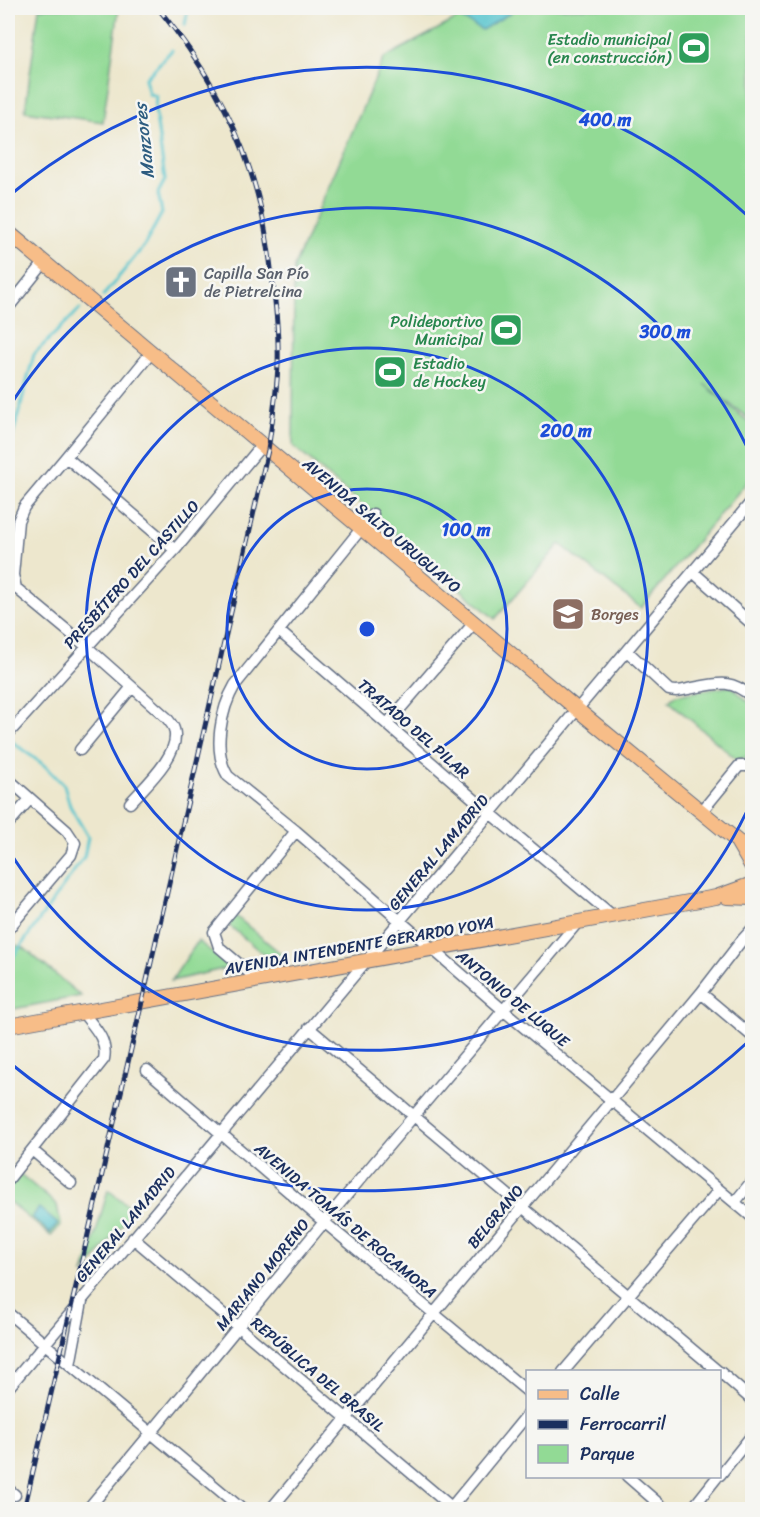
<svg xmlns="http://www.w3.org/2000/svg" width="760" height="1517" font-family="Sriracha,sans-serif">
<rect width="100%" height="100%" fill="#f6f6f2"/>
<filter id="ink" filterUnits="userSpaceOnUse"><feTurbulence type="fractalNoise" baseFrequency=".0167" numOctaves="2"/><feDisplacementMap in="SourceGraphic" scale="12" xChannelSelector="R" yChannelSelector="G"/><feConvolveMatrix kernelMatrix="1 2 1 2 8 2 1 2 1" color-interpolation-filters="sRGB"/></filter>
<filter id="wash" filterUnits="userSpaceOnUse"><feTurbulence type="fractalNoise" baseFrequency=".008" numOctaves="4" result="noise"/><feDisplacementMap in="SourceGraphic" scale="24" xChannelSelector="R" yChannelSelector="G"/><feGaussianBlur stdDeviation="1.35" result="paint"/><feColorMatrix in="noise" values="0 0 0 0 0 0 0 0 0 0 0 0 0 0 0 0 0 1.4 0 .05"/><feComposite in="paint" operator="in"/></filter>
<g filter="url(#wash)">
<rect width="100%" height="100%" fill="#ede7cd"/>
<path fill="#92da95" stroke="#56847a" stroke-width="1.5" d="M 39,8 L 119,8 L 103,122 L 25,111 Z
M 477,8 L 752,8 L 752,421 L 704,384 L 752,425 L 752,476 L 641,608 L 560,544 L 495,619 L 293,446 L 294,267 L 384,58 Z
M 731,686 L 752,705 L 752,751 L 747,757 L 737,760 L 669,701 L 676,695 Z
M 232,913 L 284,956 L 269,959 L 225,922 Z
M 198,941 L 231,967 L 171,981 Z
M 8,943 L 24,948 L 81,996 L 8,1010 Z
M 20,1174 L 57,1205 L 61,1225 L 51,1236 L 8,1201 L 8,1190 Z
M 108,1190 L 134,1210 L 83,1274 L 84,1274 Z"/>
<path fill="#57c5ce" stroke="#397a96" stroke-width="1.5" d="M 456,8 L 514,8 L 512,12 L 482,30 L 455,15 Z
M 39,1208 L 58,1224 L 50,1233 L 32,1217 Z"/>
<g fill="none" stroke-linecap="round" stroke-linejoin="round">
<path stroke="#57c5ce" stroke-width="3" d="M 388,8 L 401,14 L 408,15
M 425,16 L 455,15
M 185,25 L 188,8
M 103,296 L 144,246 L 162,213 L 158,193 L 165,180 L 155,110 L 156,96 L 149,94 L 145,79 L 172,50
M 8,454 L 34,354 L 80,309
M 8,739 L 44,765 L 64,785 L 70,806 L 88,837 L 84,857 L 8,964"/>
</g>
</g>
<g filter="url(#ink)">
<g fill="none" stroke-linecap="round" stroke-linejoin="round">
<defs>
<path id="minor" d="M 8,308 L 44,263
M 66,457 L 175,550
M 373,514 L 235,685 C 221,709 212,751 228,776 L 296,831 L 503,1010 L 752,1217
M 693,572 L 752,624
M 279,631 L 490,813 L 613,916
M 627,651 L 669,690 C 676,692 681,691 688,689 C 716,684 729,677 752,697
M 387,724 L 474,623
M 8,734 L 175,550 L 262,445
M 80,750 L 132,687
M 8,779 L 67,831 L 75,843 L 71,855 L 8,929
M 130,803 C 144,787 182,753 174,729 C 173,725 169,721 166,717 L 86,646 L 16,588 L 13,575 L 18,521 L 24,507 L 66,457 L 151,353
M 702,811 L 739,766 L 749,766 L 752,769
M 8,824 L 30,799
M 258,980 L 219,947 L 214,932 L 296,831
M 701,993 L 752,1036
M 309,1028 L 719,1372
M 147,1070 L 324,1222 L 528,1392
M 32,1150 L 71,1183
M 8,1180 L 104,1059 C 108,1040 94,1027 83,1013
M 735,1202 L 752,1181
M 133,1238 L 455,1510
M 8,1313 L 243,1510
M 70,1365 L 82,1301
M 563,1372 L 719,1190
M 720,1372 L 752,1400
M 8,1388 L 752,501
M 720,1475 L 752,1435
M 627,1476 L 666,1510
M 8,1489 L 15,1495
M 87,1510 L 151,1433 L 324,1222 L 578,922
M 270,1510 L 701,993 L 742,940 L 752,929
M 449,1510 L 528,1414
M 691,1510 L 718,1476"/>
<path id="major" d="M 8,232 L 578,710 L 737,841 L 752,850
M 738,843 L 752,867
M 727,897 L 752,898
M 8,1026 L 716,897 L 752,884"/>
</defs>
<use href="#minor" stroke="#646f85" stroke-width="13"/>
<use href="#major" stroke="#646f85" stroke-width="16"/>
<use href="#minor" stroke="#fff" stroke-width="10"/>
<use href="#major" stroke="#f7bd88" stroke-width="14"/>
<defs>
<path id="rail" d="M 24,1510 L 142,1002 L 268,450 C 272,422 277,393 278,364 C 279,335 276,306 272,277 C 268,241 262,205 250,170 C 231,110 197,56 158,8"/>
</defs>
<use href="#rail" stroke="#1b2f5e" stroke-width="5"/>
<use href="#rail" stroke="#f6f6f2" stroke-width="3" stroke-dasharray="9" stroke-linecap="butt"/>
</g>
</g>
<g fill="none" stroke="#1d4ed8" stroke-width="3">
<circle cx="367" cy="629" r="140"/>
<circle cx="367" cy="629" r="281"/>
<path d="M752 800A421 421 0 0 1 8 849M8 409A421 421 0 0 1 752 458"/>
<path d="M750 1040A562 562 0 0 1 10 1063M10 195A562 562 0 0 1 750 218"/>
</g>
<defs>
<symbol id="stadium-square" viewBox="-11 -11 22 22"><rect x="-9" y="-9" width="18" height="18" rx="4" fill="#2e9e5b" stroke="#f6f6f2"/><path d="M0-5a6.5 5 0 1 0 0 10a6.5 5 0 1 0 0-10ZM-3.5-1.8h7v3.6h-7Z" fill="#fff"/></symbol>
<symbol id="church-square" viewBox="-11 -11 22 22"><rect x="-9" y="-9" width="18" height="18" rx="4" fill="#6b7280" stroke="#f6f6f2"/><path d="M-1.2-6h2.4v3.5h3.3v2.4h-3.3V6h-2.4V-.1h-3.3v-2.4h3.3Z" fill="#fff"/></symbol>
<symbol id="school-square" viewBox="-11 -11 22 22"><rect x="-9" y="-9" width="18" height="18" rx="4" fill="#8d6e63" stroke="#f6f6f2"/><path d="M0-5L7-2L0 1L-7-2ZM-4 1L0 2.5L4 1V4Q0 6-4 4Z" fill="#fff"/></symbol>
</defs>
<g fill-rule="evenodd">
<use href="#stadium-square" x="675" y="29" width="38" height="38"/>
<use href="#church-square" x="162" y="263" width="38" height="38"/>
<use href="#stadium-square" x="487" y="311" width="38" height="38"/>
<use href="#stadium-square" x="371" y="353" width="38" height="38"/>
<use href="#school-square" x="549" y="595" width="38" height="38"/>
</g>
<g text-anchor="middle" stroke-width="5" stroke-linejoin="round" paint-order="stroke">
<g font-size="16" fill="#27864d" stroke="#f6f6f2" text-anchor="end">
<text x="671" y="45">Estadio municipal<tspan x="671" dy="18">(en construcción)</tspan></text>
<text x="483" y="327">Polideportivo<tspan x="483" dy="18">Municipal</tspan></text>
<text x="413" y="369" text-anchor="start">Estadio<tspan x="413" dy="18">de Hockey</tspan></text>
</g>
<g font-size="16" fill="#5b616d" stroke="#f6f6f2" text-anchor="start">
<text x="204" y="279">Capilla San Pío<tspan x="204" dy="18">de Pietrelcina</tspan></text>
</g>
<g font-size="16" fill="#1b2f5e" stroke="#f6f6f2">
<text transform="translate(382 525) rotate(40)" y="6">AVENIDA SALTO URUGUAYO</text>
<text transform="translate(131 574) rotate(-48)" y="6">PRESBÍTERO DEL CASTILLO</text>
<text transform="translate(414 728) rotate(41)" y="6">TRATADO DEL PILAR</text>
<text transform="translate(438 852) rotate(-50)" y="6">GENERAL LAMADRID</text>
<text transform="translate(359 945) rotate(-10)" y="6">AVENIDA INTENDENTE GERARDO YOYA</text>
<text transform="translate(513 998) rotate(40)" y="6">ANTONIO DE LUQUE</text>
<text transform="translate(495 1216) rotate(-50)" y="6">BELGRANO</text>
<text transform="translate(346 1220) rotate(40)" y="6">AVENIDA TOMÁS DE ROCAMORA</text>
<text transform="translate(125 1224) rotate(-50)" y="6">GENERAL LAMADRID</text>
<text transform="translate(262 1274) rotate(-51)" y="6">MARIANO MORENO</text>
<text transform="translate(318 1374) rotate(40)" y="6">REPÚBLICA DEL BRASIL</text>
</g>
<g font-size="16" fill="#785e54" stroke="#f6f6f2" text-anchor="start">
<text x="591" y="620">Borges</text>
</g>
<g font-size="18" font-style="italic" fill="#2d5c80" stroke="#f6f6f2">
<text transform="translate(144 141) rotate(-96)" y="6">Manzores</text>
</g>
</g>
<circle cx="367" cy="629" r="9" fill="#1d4ed8" stroke="#f6f6f2" stroke-width="3"/>
<g font-size="18" text-anchor="middle" font-weight="bold" fill="#1d4ed8" stroke="#f6f6f2" stroke-width="5" stroke-linejoin="round" paint-order="stroke">
<text x="605" y="126">400 m</text>
<text x="665" y="338">300 m</text>
<text x="566" y="437">200 m</text>
<text x="466" y="536">100 m</text>
</g>
<rect width="760" height="1517" fill="none" stroke="#f6f6f2" stroke-width="30"/>
<rect x="526" y="1370" width="195" height="108" fill="#f6f6f2" stroke="#9ea6b7" stroke-width="1.5"/>
<rect x="538" y="1390" width="30" height="9" fill="#f7bd88" stroke="#9ea6b7" stroke-width="1.5"/>
<text x="580" y="1400" font-size="18" fill="#1b2f5e">Calle</text>
<rect x="538" y="1420" width="30" height="9" fill="#1b2f5e" stroke="#9ea6b7" stroke-width="1.5"/>
<text x="580" y="1430" font-size="18" fill="#1b2f5e">Ferrocarril</text>
<rect x="538" y="1445" width="30" height="18" fill="#92da95" stroke="#9ea6b7" stroke-width="1.5"/>
<text x="580" y="1460" font-size="18" fill="#1b2f5e">Parque</text>
</svg>
